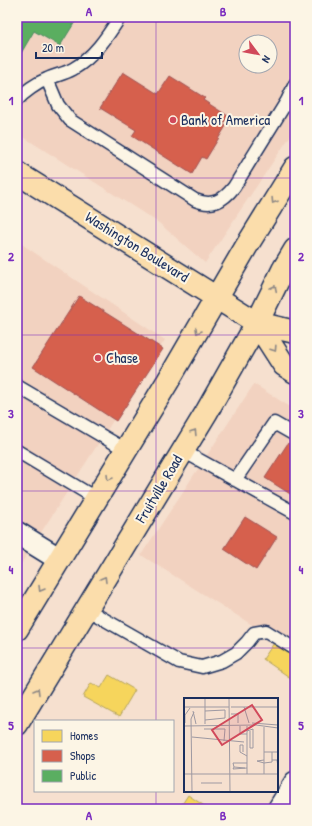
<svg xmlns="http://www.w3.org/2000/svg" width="312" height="826" font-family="'Patrick Hand',sans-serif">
<rect width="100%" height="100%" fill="#f6e0cf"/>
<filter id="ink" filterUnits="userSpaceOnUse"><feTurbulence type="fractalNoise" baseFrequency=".025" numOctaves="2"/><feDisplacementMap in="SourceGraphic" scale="8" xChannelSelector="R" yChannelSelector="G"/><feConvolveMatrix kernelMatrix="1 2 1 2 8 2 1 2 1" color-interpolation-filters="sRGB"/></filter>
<g filter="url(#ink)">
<path fill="#f2d2c0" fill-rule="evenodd" d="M 17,17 L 295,17 L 295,129 L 205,263 L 159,223 L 17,133 ZM 246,42 L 270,42 L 270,66 L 246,66 Z
M 17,241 L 165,340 L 40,534 L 17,519 Z
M 254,384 L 295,410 L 295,652 L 141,555 Z
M 17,546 L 28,553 L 17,570 Z"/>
<path fill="#f6d55c" stroke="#b4a35d" d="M 274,643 L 295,657 L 295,681 L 263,659 Z
M 109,675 L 135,690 L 119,717 L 83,697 L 91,683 L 101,688 Z
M 188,795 L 209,809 L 179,809 Z"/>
<path fill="#d6604d" stroke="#9e5152" d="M 123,72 L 158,94 L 170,76 L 205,98 L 203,100 L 228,116 L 223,124 L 226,126 L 206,159 L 202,157 L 192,174 L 132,136 L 136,130 L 100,108 Z
M 79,296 L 163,349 L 116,421 L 33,367 Z
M 288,443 L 295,448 L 295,497 L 265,478 Z
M 245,517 L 277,537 L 256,570 L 224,549 Z"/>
<path fill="#5aae61" stroke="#478860" d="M 17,17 L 78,17 L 60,46 L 34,31 L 17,60 Z"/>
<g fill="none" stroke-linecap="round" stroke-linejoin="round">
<defs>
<path id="service" d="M 47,79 L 58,105 L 70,120 L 195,200 C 212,207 223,201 234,187 L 287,101 L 295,84
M 17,100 C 24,92 37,83 47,79 C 56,75 64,74 73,69 C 94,57 107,37 120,17
M 17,386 L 126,450
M 17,451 L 97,499
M 183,451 L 295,513
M 235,480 L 274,423 L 295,435
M 86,609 L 179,662 L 202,667 L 222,661 L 236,653 L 247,642 L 254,633 L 266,631 L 295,649"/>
<path id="minor" d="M 17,533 L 59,559
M 279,809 L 295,783"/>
<path id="primary" d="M 17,173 L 257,323 L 295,332
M 257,323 L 284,365 L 295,372
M 17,629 L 168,381 L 246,247 L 295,168
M 17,724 L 206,413 L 257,323 L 283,270 L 295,250"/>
</defs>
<use href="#service" stroke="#1b2f5e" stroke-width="15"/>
<use href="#minor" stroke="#1b2f5e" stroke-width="25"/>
<use href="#primary" stroke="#1b2f5e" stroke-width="25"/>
<use href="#service" stroke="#fcf5e5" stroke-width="12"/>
<use href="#minor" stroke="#fcf5e5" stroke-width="22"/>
<use href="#primary" stroke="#fbddab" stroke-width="22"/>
</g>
<defs><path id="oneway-chevron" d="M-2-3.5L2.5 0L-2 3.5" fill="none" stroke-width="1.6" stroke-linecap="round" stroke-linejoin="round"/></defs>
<g stroke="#8b8684">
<use href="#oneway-chevron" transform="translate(274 201) rotate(122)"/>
<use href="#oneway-chevron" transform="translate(274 288) rotate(-64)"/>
<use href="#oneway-chevron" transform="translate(198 331) rotate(120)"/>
<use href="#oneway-chevron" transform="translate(274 349) rotate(57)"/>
<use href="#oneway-chevron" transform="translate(194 432) rotate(-58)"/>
<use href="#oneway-chevron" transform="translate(109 478) rotate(121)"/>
<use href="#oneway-chevron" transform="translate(104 579) rotate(-59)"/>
<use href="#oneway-chevron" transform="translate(41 589) rotate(121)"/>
<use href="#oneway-chevron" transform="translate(37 691) rotate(-59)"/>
</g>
</g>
<path fill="none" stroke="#7b2cbf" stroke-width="1" stroke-opacity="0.55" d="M 156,17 L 156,721M 17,178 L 295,178M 17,335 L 295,335M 17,491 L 295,491M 17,648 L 295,648M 156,791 L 156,809"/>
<g fill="#d1495b" stroke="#fcf5e5" stroke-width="1.5">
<circle cx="173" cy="120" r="4"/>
<circle cx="98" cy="358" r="4"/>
</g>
<g text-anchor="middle" stroke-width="4" stroke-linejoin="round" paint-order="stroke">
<g font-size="15" fill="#1b2f5e" stroke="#fcf5e5" text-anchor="start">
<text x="181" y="125">Bank of America</text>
<text x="106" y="363">Chase</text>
</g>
<g font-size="15" fill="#1b2f5e" stroke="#fcf5e5">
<text transform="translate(137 247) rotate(32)" y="5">Washington Boulevard</text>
<text transform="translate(159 489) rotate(-59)" y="5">Fruitville Road</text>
</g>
</g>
<g transform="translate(184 698)">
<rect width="94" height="94" fill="#f6e0cf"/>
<path fill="none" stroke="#9e99a2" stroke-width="1" d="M 21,0 L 21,26M 45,0 L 46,94M 0,9 L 45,9M 47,9 L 94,9M 60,9 L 65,25M 9,13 L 12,26M 21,13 L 41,12 L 41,20 L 21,22M 47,16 L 54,16 L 54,25M 1,25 L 1,17 L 6,10M 68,25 L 94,27M 0,28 L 72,27 L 94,30M 56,28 L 56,36 L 63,36M 20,31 L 41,31 L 40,43M 63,33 L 69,31 L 69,50 L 66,50 L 66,33M 8,39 L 60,44M 59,54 L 59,47 L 56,47 L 56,54 L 63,58M 80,54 L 94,54M 88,62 L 93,62 L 94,69M 80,65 L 88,64 L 88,54M 80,65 L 73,63 L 80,62M 50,69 L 49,65 L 63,65M 61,70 L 50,69 L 49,71 L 63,70M 0,76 L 94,76M 63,76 L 63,28M 80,76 L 80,29M 17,85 L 38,85M 8,94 L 7,21 L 10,14M 23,94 L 45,94"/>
<path fill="#d1495b" fill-opacity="0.15" stroke="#d1495b" stroke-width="2" d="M 68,7 L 78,22 L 38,47 L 28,32 Z"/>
<rect width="94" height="94" fill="none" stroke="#1b2f5e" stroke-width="2"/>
</g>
<rect width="312" height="826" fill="none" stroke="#fcf5e5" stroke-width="44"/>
<rect x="34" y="720" width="140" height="72" fill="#fcf5e5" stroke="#a2a6af"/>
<rect x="42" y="730" width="20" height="12" fill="#f6d55c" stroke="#a2a6af"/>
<text x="70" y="740" font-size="12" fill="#1b2f5e">Homes</text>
<rect x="42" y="750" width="20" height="12" fill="#d6604d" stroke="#a2a6af"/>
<text x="70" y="760" font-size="12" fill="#1b2f5e">Shops</text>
<rect x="42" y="770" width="20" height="12" fill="#5aae61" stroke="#a2a6af"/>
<text x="70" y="780" font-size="12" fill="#1b2f5e">Public</text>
<g transform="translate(258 54) rotate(122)"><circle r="19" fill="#fcf5e5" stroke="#a2a6af"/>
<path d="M0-3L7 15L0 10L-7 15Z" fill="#d1495b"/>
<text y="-6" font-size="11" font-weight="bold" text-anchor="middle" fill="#1b2f5e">N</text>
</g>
<path d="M36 52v6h66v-6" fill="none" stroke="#1b2f5e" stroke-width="2"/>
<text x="42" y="52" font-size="12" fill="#1b2f5e" stroke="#fcf5e5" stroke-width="3" paint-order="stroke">20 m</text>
<rect x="22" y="22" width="268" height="782" fill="none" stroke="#7b2cbf" stroke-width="1.5"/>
<g font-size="13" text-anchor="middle" font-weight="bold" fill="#7b2cbf">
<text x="89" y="16">A</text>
<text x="223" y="16">B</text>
<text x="11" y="105">1</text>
<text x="301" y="105">1</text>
<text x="11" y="261">2</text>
<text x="301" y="261">2</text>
<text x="11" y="418">3</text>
<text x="301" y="418">3</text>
<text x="11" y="574">4</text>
<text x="301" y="574">4</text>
<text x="11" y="730">5</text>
<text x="301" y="730">5</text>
<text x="89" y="820">A</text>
<text x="223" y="820">B</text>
</g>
</svg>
